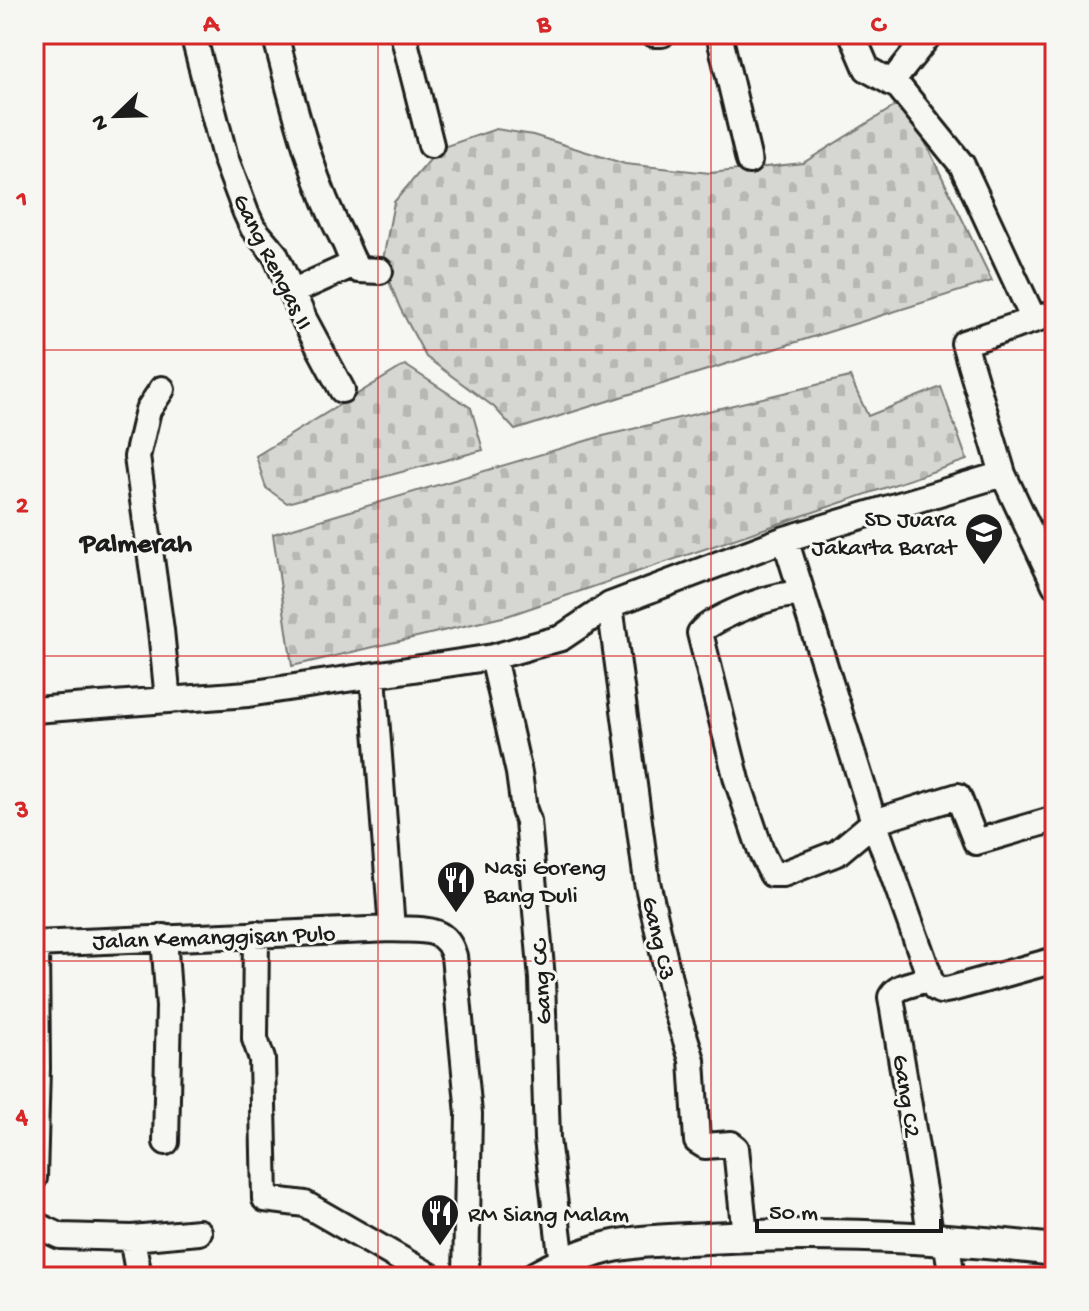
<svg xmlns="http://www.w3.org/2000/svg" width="1089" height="1311" font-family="'Gochi Hand',sans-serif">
<defs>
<pattern id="cemetery-stones" width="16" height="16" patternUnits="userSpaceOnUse" patternTransform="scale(2)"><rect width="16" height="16" fill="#d6d6d2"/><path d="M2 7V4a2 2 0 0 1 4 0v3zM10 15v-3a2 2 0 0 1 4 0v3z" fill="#b7b7b4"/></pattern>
</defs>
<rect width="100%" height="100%" fill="#f6f6f2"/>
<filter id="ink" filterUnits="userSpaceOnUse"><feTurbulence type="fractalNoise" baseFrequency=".0125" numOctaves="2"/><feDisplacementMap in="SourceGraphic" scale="16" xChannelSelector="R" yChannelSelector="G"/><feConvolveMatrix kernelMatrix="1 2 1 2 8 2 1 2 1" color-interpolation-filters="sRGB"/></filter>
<g filter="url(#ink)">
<path fill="url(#cemetery-stones)" stroke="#797977" stroke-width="2" d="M 905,100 L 992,281 L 515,430 L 494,407 L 426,357 L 400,308 L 382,265 L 394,202 L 440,148 L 496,129 L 533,135 L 625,164 L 710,173 L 803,163 Z
M 405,365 L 471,408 L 483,450 L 287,503 L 266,488 L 256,456 Z
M 850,377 L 868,416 L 941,387 L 967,460 L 507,616 L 292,666 L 273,534 L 599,437 Z"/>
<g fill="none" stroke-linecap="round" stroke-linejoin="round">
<defs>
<path id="minor" d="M 193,34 L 225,157 L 246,213 L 253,228 L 275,254 L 304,319 L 342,390
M 275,34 C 294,106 310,177 345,243 C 349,252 352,262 359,270 L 380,271
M 403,34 L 431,145
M 654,34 L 662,34
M 719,34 L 749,161
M 852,34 L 867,69 L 899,87 L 962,165 L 1034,320
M 891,83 L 930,34
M 292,292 L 354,264
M 1055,313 L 964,343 L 1003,474 L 1055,585
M 162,389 L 148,410 L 137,457 L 161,630 L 168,700
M 785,539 L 874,822 L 928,972 L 928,976 L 935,988 L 940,991 L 951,989 L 1055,960
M 803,596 C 787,587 710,618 700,633 L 737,780 L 762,854 L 772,874 L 783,874 L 837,853 L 874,822 L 958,796 L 976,842 L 1055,819
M 610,605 L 647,882 L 676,1009 L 692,1060 L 697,1141 L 705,1146 L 731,1144 L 736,1148 L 745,1236
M 493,657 L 519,773 L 524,810 L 528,821 L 542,979 L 547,1139 L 562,1263
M 373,676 L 392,929
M 34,710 L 248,694 L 493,657 L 561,638 L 610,605 L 785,539 L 1003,474
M 256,934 L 255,1039 L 262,1059 L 265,1199 L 305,1204 L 432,1277
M 164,937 L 169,1007 L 166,1142
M 34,944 L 392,929 C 420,931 445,924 454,956 L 469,1114 L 466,1277
M 928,976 C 916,987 899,982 891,997 L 931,1238
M 34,1178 L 37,1068 L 36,944
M 34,1224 L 60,1236 L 132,1238 L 199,1232
M 132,1238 L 139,1277
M 946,1240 L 952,1277"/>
<path id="tertiary" d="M 536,1277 C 556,1266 576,1257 598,1250 C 632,1240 672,1240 707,1238 C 823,1231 939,1237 1055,1250"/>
</defs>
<use href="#minor" stroke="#1c1c1c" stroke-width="30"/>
<use href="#tertiary" stroke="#1c1c1c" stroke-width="36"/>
<use href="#minor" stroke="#f6f6f2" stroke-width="24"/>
<use href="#tertiary" stroke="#f6f6f2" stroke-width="30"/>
</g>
</g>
<path fill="none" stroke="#d62828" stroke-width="2" stroke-opacity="0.55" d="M 378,34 L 378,1277M 711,34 L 711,1277M 34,350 L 1055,350M 34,656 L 1055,656M 34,961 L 1055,961"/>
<defs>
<symbol id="school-pin" viewBox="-11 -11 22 30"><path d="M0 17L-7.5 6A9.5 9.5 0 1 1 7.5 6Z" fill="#1c1c1c" stroke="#f6f6f2"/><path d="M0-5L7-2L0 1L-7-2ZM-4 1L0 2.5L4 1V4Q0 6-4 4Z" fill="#fff"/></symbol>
<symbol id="restaurant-pin" viewBox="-11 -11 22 30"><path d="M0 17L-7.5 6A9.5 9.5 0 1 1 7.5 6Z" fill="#1c1c1c" stroke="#f6f6f2"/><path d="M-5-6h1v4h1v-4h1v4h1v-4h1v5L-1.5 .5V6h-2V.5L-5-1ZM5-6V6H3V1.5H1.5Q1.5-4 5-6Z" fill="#fff"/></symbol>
</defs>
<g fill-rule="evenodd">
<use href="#school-pin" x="962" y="510" width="44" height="60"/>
<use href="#restaurant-pin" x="434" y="858" width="44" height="60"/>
<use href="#restaurant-pin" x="418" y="1191" width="44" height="60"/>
</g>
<g text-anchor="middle" stroke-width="6" stroke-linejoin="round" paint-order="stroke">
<g font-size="24" fill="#1c1c1c" stroke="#f6f6f2">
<text transform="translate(274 261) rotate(63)" y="8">Gang Rengas II</text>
<text transform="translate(214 936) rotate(-2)" y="8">Jalan Kemanggisan Pulo</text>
<text transform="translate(660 938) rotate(77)" y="8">Gang C3</text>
<text transform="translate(540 982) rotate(-93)" y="8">Gang CC</text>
<text transform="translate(908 1096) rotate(81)" y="8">Gang C2</text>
</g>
<g font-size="24" fill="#1c1c1c" stroke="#f6f6f2" text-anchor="start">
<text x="956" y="526" text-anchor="end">SD Juara<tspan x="956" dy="28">Jakarta Barat</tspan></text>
<text x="484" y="874">Nasi Goreng<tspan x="484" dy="28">Bang Duli</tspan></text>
<text x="468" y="1221">RM Siang Malam</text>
</g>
<g font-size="28" font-weight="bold" fill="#1c1c1c" stroke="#f6f6f2">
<text x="136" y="551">Palmerah</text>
</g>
</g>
<rect width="1089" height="1311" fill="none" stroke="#f6f6f2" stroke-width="88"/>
<g transform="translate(116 116) rotate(247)" stroke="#f6f6f2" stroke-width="6" paint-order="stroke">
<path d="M0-6L14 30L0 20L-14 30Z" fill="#1c1c1c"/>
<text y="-12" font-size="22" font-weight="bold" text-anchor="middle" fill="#1c1c1c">N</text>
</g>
<path d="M757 1219v12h184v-12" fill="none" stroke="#1c1c1c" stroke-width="4"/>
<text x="769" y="1219" font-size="24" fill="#1c1c1c" stroke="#f6f6f2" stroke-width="6" paint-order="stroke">50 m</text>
<rect x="44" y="44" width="1001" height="1223" fill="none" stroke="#d62828" stroke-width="3"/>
<g font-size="26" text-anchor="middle" font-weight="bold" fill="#d62828">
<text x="211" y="31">A</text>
<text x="544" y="31">B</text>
<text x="878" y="31">C</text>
<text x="22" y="206">1</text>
<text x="22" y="512">2</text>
<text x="22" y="817">3</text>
<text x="22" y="1123">4</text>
</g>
</svg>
